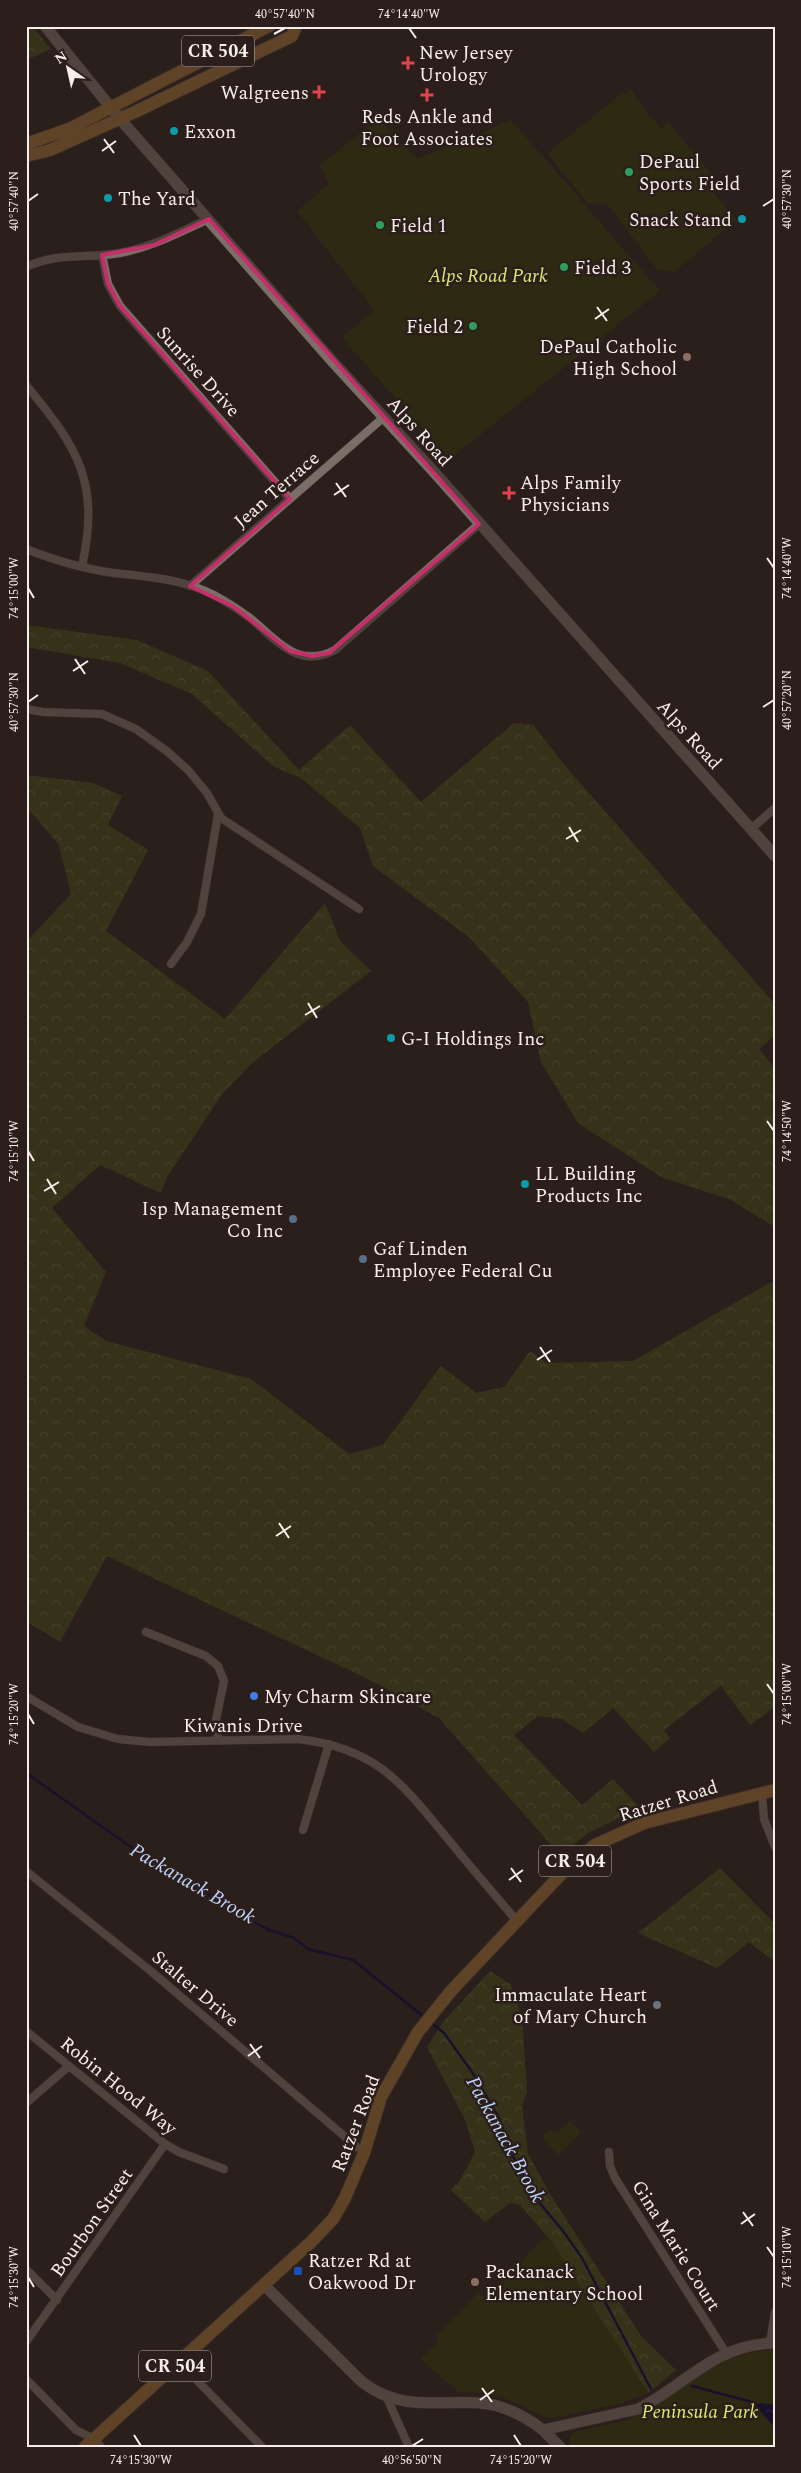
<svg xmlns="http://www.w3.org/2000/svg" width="801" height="2473" font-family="Spectral,serif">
<defs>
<pattern id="forest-crowns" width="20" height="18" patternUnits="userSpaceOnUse" patternTransform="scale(1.25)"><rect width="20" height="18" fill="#444b1a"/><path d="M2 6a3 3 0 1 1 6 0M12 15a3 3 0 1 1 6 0" fill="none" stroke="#60653b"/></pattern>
<pattern id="water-ripples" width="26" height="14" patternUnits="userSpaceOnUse" patternTransform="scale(1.25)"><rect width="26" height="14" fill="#000142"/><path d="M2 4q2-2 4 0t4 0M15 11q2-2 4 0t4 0" fill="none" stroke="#26265d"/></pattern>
</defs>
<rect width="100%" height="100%" fill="#2c1f1b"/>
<path fill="url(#forest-crowns)" d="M 26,26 L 32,26 L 51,49 L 26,60 Z
M 26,625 L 137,640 L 208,671 L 299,770 L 350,725 L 421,802 L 514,723 L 533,725 L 571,773 L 775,1004 L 775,1035 L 759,1049 L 775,1069 L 775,1227 L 729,1199 L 663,1178 L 578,1123 L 541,1062 L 528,1002 L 470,938 L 373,866 L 360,828 L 301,778 L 273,766 L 192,694 L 120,663 L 26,647 Z
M 26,775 L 93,783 L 122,796 L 108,825 L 148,850 L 106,931 L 225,1019 L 325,903 L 340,941 L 371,971 L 252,1063 L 222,1094 L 167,1177 L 161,1193 L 100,1165 L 52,1208 L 106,1272 L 84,1326 L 106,1341 L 251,1379 L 349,1454 L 383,1445 L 441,1366 L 476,1393 L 504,1387 L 530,1351 L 546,1363 L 633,1361 L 775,1280 L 775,1707 L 750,1725 L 721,1686 L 664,1730 L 670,1738 L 654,1752 L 613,1708 L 583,1733 L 562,1719 L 538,1716 L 514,1735 L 582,1805 L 613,1779 L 640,1808 L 588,1833 L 560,1855 L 439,1718 L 368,1679 L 107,1556 L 60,1642 L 26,1621 L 26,942 L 71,894 L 59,845 L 33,814 L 26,809 Z
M 720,1868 L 775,1924 L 775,1962 L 749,1942 L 717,1968 L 638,1933 Z
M 490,1971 L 510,1984 L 522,2016 L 527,2092 L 522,2106 L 528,2154 L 550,2194 L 641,2336 L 676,2370 L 648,2393 L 552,2242 L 520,2205 L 510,2203 L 485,2222 L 451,2190 L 459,2182 L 475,2152 L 465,2120 L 427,2047 L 443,2022 Z"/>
<path fill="#303609" d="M 629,89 L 633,90 L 636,98 L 661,129 L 669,123 L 719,183 L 711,189 L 736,220 L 674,272 L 657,269 L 606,203 L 589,204 L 547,154 L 623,92 L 626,95 Z
M 379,118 L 417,159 L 511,120 L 660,291 L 450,459 L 342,338 L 374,310 L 297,211 L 329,184 L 320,165 Z
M 570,2120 L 581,2132 L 558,2155 L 544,2140 L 544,2136 L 550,2130 L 558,2132 Z
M 545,2237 L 552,2242 L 648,2393 L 622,2403 L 553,2418 L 545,2417 L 504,2398 L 483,2393 L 458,2392 L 421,2359 L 439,2341 L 435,2337 L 479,2292 L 485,2298 Z
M 775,2350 L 775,2405 L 753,2402 L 775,2424 L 775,2447 L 569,2445 L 570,2436 L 574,2432 L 624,2421 L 650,2410 L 652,2409 L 652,2402 C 690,2379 728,2350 775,2350 Z"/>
<path fill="url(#water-ripples)" d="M 752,2402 L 775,2405 L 775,2428 Z"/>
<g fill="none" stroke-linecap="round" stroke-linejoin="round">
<path stroke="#000142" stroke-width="2.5" d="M 26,1773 L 125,1843 L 236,1912 L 269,1930 L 294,1938 L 308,1949 L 353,1960 L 424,2017
M 430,2022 L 444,2033 L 472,2072 L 498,2116 L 515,2161 L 533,2195 L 563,2231 L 582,2258 L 651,2389
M 692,2386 L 752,2402"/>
<defs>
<path id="street" d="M 102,255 L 108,284 L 120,306 L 290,499
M 26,267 C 57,252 87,259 120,253 C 153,247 179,232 209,219
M 26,385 C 79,449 100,482 82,567
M 26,549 C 54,560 84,569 114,573 C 149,577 183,579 214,595 C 227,602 239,610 250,618 C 276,639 297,670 335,650 L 479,524
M 190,586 L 384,417
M 26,709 L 43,712 L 102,714 L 136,729 L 168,752 L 188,770 L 207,793 L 221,818 L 359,909
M 751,829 L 775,808
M 171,964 L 187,942 L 201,914 L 218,814
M 146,1632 L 206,1656 L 218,1666 L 224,1681 L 216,1720 L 218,1740
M 26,1696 L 78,1727 L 118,1739 L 150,1742 L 298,1739 C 379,1748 404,1786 452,1844 C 473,1870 495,1895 516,1920
M 762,1793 L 764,1819 L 775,1847
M 303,1830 L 329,1744
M 26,1871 L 152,1972 L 364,2153
M 26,2031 L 165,2144 L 179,2152 L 224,2169
M 26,2103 L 69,2066
M 609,2152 L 610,2166 L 615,2178 L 726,2353
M 26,2269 L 57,2300
M 26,2342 L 165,2144
M 770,2343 L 775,2312
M 179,2362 L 262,2447
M 26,2379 L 76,2430 L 94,2439 L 101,2447
M 387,2398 L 409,2447"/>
<path id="secondary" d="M 45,26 L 120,119 L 333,362 L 435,473 L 775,856
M 264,2285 L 362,2382 C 402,2412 435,2400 480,2403 C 504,2405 525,2416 543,2430 L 638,2409 C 688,2384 712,2345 775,2343
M 543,2430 L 560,2447"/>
<path id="primary" d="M 26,144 L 69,129 L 269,26
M 26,156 L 50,150 L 137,111 L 292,36 L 296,26
M 85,2447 L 311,2242 L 333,2219 L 345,2198 L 364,2153 L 381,2097 L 418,2032 L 451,1991 L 567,1868 L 595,1845 L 644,1823 L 775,1790"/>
</defs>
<use href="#street" stroke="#463b38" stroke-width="9"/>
<use href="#secondary" stroke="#463b38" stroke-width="12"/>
<use href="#primary" stroke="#463b38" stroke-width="14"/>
<use href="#street" stroke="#7c6d67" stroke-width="8"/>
<use href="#secondary" stroke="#7c6d67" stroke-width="11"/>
<use href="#primary" stroke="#9d7037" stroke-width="12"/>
</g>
<path d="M0 0H801V2473H0ZM 209,219 L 479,524 L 329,653 L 312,656 L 290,651 L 234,607 L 190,586 L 290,499 L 120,306 L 108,284 L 102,255 L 154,245 Z" fill="#2c1f1b" fill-opacity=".55" fill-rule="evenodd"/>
<path fill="none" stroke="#c72d69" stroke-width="4" stroke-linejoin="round" d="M 209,219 L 479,524 L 329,653 L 312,656 L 290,651 L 234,607 L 190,586 L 290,499 L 120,306 L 108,284 L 102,255 L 154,245 Z"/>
<path fill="none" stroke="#f7eeeb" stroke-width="2" d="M 409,28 L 416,38M 274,34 L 285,28M 104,139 L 114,153M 102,151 L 116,141M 28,201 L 38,194M 763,206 L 774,199M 597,307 L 607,321M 595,319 L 609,309M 336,483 L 346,497M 334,495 L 349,485M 767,558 L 774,568M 28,588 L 34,598M 75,659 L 85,674M 73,671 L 88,661M 28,702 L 38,695M 763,707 L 774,700M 569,827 L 578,842M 566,839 L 581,830M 308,1003 L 317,1018M 305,1015 L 320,1006M 767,1121 L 774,1131M 28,1151 L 34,1161M 47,1179 L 56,1194M 44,1191 L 59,1182M 540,1347 L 550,1362M 537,1360 L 552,1350M 279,1523 L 289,1538M 276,1536 L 291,1526M 767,1684 L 774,1694M 28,1714 L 34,1724M 511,1868 L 521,1882M 509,1880 L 523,1870M 250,2044 L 260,2058M 248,2056 L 262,2046M 743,2212 L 753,2226M 741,2224 L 755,2214M 767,2247 L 774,2257M 28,2277 L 34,2287M 482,2388 L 492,2402M 480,2400 L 494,2390M 134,2435 L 141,2446M 514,2435 L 521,2446M 412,2446 L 423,2439"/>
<g fill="#e0444e" stroke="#2c1f1b" stroke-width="2">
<path d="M405.5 55.5h5v5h5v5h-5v5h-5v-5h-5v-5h5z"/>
<path d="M316.5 84.5h5v5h5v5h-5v5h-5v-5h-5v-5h5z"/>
<path d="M424.5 87.5h5v5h5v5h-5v5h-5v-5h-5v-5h5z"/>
<path d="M506.5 485.5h5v5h5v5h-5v5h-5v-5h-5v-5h5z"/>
</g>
<g fill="#0f9aa8" stroke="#2c1f1b" stroke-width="2">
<circle cx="174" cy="131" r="5"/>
<circle cx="108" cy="198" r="5"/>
<circle cx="742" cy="219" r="5"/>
<circle cx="391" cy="1038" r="5"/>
<circle cx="525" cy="1184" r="5"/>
</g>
<g fill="#2e9e5b" stroke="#2c1f1b" stroke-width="2">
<circle cx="629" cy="172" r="5"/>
<circle cx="380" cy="225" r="5"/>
<circle cx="564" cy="267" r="5"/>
<circle cx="473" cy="326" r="5"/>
</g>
<g fill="#8d6e63" stroke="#2c1f1b" stroke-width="2">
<circle cx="687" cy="357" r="5"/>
<circle cx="475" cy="2282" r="5"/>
</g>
<g fill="#5c6f8a" stroke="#2c1f1b" stroke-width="2">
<circle cx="293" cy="1219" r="5"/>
<circle cx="363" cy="1259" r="5"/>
</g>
<circle fill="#3f7fe0" stroke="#2c1f1b" stroke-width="2" cx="254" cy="1696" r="5"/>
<circle fill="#6b7280" stroke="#2c1f1b" stroke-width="2" cx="657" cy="2005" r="5"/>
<rect fill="#1a4fb4" stroke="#2c1f1b" stroke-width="2" x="293" y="2266" width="10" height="10" rx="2.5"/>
<g text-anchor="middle" stroke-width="5" stroke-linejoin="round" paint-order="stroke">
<g fill="#2c1f1b" stroke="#bab0ad" stroke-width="1">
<rect x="182" y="35.5" width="72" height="31" rx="4"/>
<rect x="539" y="1845.5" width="72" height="31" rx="4"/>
<rect x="139" y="2350.5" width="72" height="31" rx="4"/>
</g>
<g font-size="18" font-weight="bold" fill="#f7eeeb">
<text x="218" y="57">CR 504</text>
<text x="575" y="1867">CR 504</text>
<text x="175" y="2372">CR 504</text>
</g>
<g font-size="19" fill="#f7eeeb" stroke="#2c1f1b" text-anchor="start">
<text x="419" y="59">New Jersey<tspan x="419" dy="22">Urology</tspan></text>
<text x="309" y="99" text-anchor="end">Walgreens</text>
<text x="427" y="123" text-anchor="middle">Reds Ankle and<tspan x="427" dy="22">Foot Associates</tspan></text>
<text x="184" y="138">Exxon</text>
<text x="639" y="168">DePaul<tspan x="639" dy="22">Sports Field</tspan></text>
<text x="118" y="205">The Yard</text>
<text x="732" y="226" text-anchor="end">Snack Stand</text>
<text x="390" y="232">Field 1</text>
<text x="574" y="274">Field 3</text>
<text x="463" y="333" text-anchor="end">Field 2</text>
<text x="677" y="353" text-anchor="end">DePaul Catholic<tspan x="677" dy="22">High School</tspan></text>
<text x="520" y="489">Alps Family<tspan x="520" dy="22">Physicians</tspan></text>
<text x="401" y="1045">G-I Holdings Inc</text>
<text x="535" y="1180">LL Building<tspan x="535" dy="22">Products Inc</tspan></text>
<text x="283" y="1215" text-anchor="end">Isp Management<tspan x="283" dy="22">Co Inc</tspan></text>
<text x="373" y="1255">Gaf Linden<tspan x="373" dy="22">Employee Federal Cu</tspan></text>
<text x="264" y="1703">My Charm Skincare</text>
<text x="647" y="2001" text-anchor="end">Immaculate Heart<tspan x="647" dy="22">of Mary Church</tspan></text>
<text x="308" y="2267">Ratzer Rd at<tspan x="308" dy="22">Oakwood Dr</tspan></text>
<text x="485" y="2278">Packanack<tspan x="485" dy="22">Elementary School</tspan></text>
</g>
<g font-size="19" font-style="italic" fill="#d8ec72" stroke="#2c1f1b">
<text x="488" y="282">Alps Road Park</text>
<text x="700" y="2418">Peninsula Park</text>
</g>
<g font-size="19" fill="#f7eeeb" stroke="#2c1f1b">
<text transform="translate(199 371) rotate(48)" y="7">Sunrise Drive</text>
<text transform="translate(420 431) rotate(48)" y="7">Alps Road</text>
<text transform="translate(276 489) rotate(-41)" y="7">Jean Terrace</text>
<text transform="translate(690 734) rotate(48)" y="7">Alps Road</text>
<text x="243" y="1732">Kiwanis Drive</text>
<text transform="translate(668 1800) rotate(-17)" y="7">Ratzer Road</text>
<text transform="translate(196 1988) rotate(40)" y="7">Stalter Drive</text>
<text transform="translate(119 2085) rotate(39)" y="7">Robin Hood Way</text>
<text transform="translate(355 2123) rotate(-69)" y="7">Ratzer Road</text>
<text transform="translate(91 2222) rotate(-55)" y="7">Bourbon Street</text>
<text transform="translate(677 2245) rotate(58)" y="7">Gina Marie Court</text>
</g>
<g font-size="20" font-style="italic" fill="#bcd2f9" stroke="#2c1f1b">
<text transform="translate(193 1883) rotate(30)" y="7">Packanack Brook</text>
<text transform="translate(506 2139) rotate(61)" y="7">Packanack Brook</text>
</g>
</g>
<rect width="801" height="2473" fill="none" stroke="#2c1f1b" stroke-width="55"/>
<g transform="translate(68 68) rotate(326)" stroke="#2c1f1b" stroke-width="4" paint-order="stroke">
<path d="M0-4L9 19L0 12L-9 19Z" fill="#f7eeeb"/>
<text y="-8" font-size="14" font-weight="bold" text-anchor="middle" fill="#f7eeeb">N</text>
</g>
<rect x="28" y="28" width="746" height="2418" fill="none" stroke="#f7eeeb" stroke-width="2"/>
<g font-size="12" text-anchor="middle" fill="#f7eeeb">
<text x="285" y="18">40°57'40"N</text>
<text x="409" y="18">74°14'40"W</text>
<text transform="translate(787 199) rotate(-90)" y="4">40°57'30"N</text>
<text transform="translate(14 201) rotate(-90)" y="4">40°57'40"N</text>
<text transform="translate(787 568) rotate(-90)" y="4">74°14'40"W</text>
<text transform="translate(14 588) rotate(-90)" y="4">74°15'00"W</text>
<text transform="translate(787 700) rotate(-90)" y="4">40°57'20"N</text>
<text transform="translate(14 702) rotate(-90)" y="4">40°57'30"N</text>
<text transform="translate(787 1131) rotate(-90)" y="4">74°14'50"W</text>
<text transform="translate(14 1151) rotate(-90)" y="4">74°15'10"W</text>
<text transform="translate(787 1694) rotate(-90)" y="4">74°15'00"W</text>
<text transform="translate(14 1714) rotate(-90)" y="4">74°15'20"W</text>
<text transform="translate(787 2257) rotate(-90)" y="4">74°15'10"W</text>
<text transform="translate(14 2277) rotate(-90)" y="4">74°15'30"W</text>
<text x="141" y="2464">74°15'30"W</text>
<text x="412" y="2464">40°56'50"N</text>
<text x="521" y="2464">74°15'20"W</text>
</g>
</svg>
